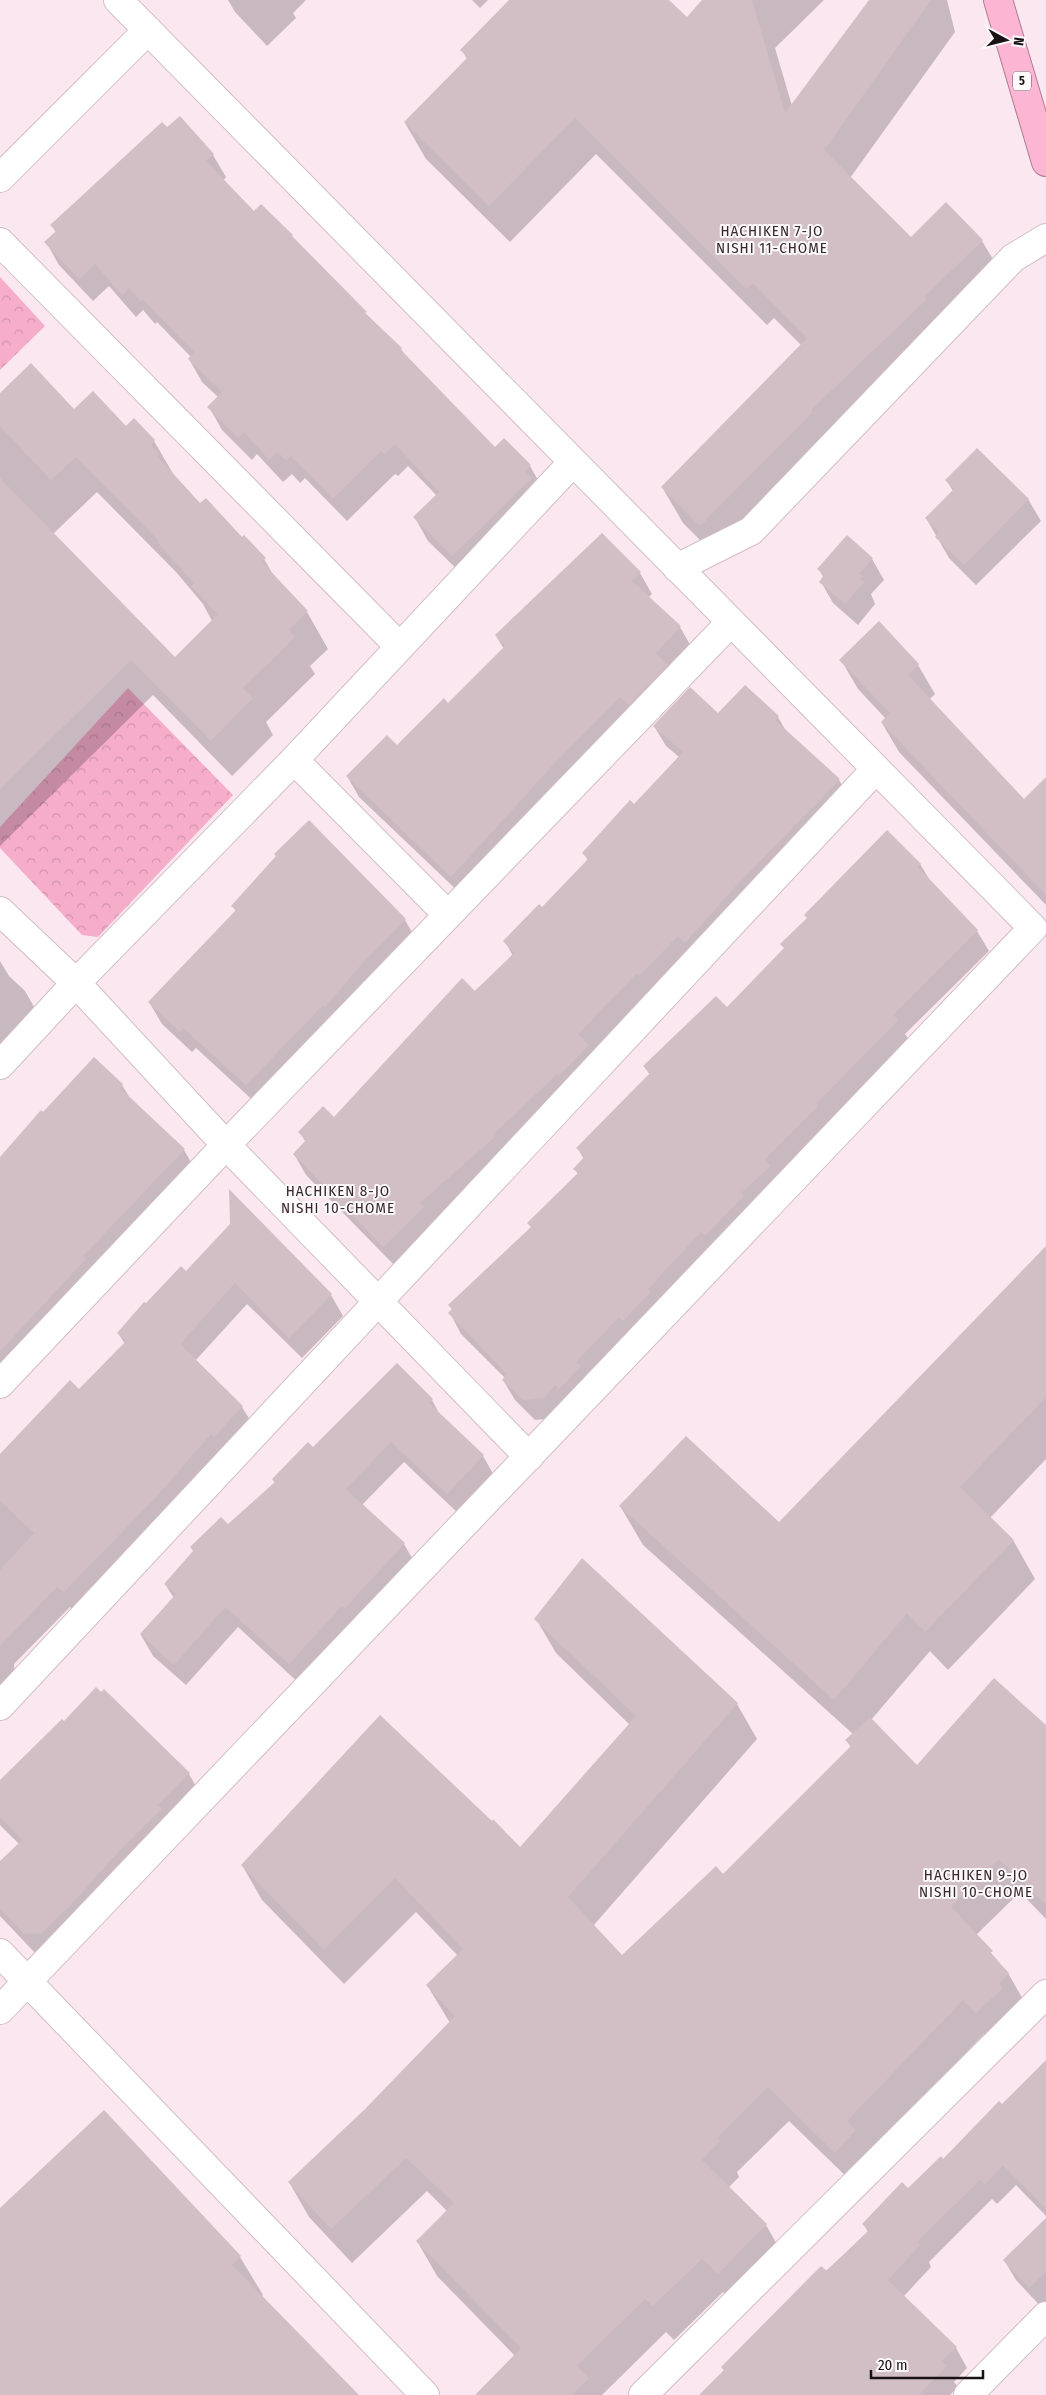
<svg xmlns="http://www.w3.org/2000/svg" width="1046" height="2395" font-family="'Fira Sans Condensed',sans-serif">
<defs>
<pattern id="park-crowns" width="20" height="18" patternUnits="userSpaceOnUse" patternTransform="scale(1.25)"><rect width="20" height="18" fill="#f5adca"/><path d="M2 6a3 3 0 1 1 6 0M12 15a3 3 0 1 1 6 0" fill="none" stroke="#d194ad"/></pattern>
</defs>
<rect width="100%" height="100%" fill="#fbe7ef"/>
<path fill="url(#park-crowns)" d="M 0,277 L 45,326 L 0,370 Z
M 128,688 L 233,795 L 98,937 L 82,935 L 0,848 L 0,827 Z"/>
<path fill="#0003" fill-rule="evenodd" d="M 228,0 L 306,0 L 293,13 L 296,18 L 267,46 L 235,12 Z
M 472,0 L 488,0 L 480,8 Z
M 511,0 L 668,0 L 687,19 L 704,0 L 824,0 L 775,48 L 792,106 L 870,0 L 947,0 L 955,32 L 850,178 L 911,238 L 982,241 L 1003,276 L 721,561 L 683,523 L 662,487 L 802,346 L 774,318 L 767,325 L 596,154 L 510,242 L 426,159 L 405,123 L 467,59 L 462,50 Z
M 167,129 L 213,155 L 226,177 L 223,181 L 254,212 L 292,236 L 296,243 L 401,349 L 407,358 L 495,449 L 530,466 L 543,489 L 466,578 L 428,541 L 415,518 L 437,496 L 408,466 L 398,476 L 395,474 L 347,521 L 305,478 L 300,483 L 292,474 L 283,482 L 257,454 L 252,460 L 222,430 L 209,407 L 218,397 L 202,382 L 189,359 L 191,357 L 157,322 L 155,324 L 143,310 L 136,317 L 109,286 L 93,301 L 59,265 L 46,242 L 56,233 L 52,225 Z
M 0,395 L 74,410 L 126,428 L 154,441 L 175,477 L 200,504 L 264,559 L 275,578 L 307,612 L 328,649 L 310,666 L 315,674 L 266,722 L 273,735 L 232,776 L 153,695 L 0,846 ZM 97,492 L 176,572 L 203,604 L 212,621 L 175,658 L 53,534 Z
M 947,481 L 1028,499 L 1041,521 L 976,585 L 949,558 L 926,518 L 953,491 Z
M 872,559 L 884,580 L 871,594 L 875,604 L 858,625 L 833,603 L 821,582 L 824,578 L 819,570 Z
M 640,573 L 652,594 L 648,598 L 680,627 L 692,648 L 464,897 L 359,797 L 347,776 L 397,747 L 448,705 L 504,649 L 496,636 Z
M 841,660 L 918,665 L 935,694 L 929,700 L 1024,800 L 1046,779 L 1046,905 L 899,752 L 882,723 L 886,719 L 858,689 Z
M 745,686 L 778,717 L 787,733 L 839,780 L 851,801 L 396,1267 L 306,1175 L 294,1154 L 306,1143 L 300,1132 L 334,1119 L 513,956 L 505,941 L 542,909 L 588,861 L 584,853 L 634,806 L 679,757 L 666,746 L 654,726 L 718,715 Z
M 920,864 L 931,882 L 977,931 L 989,951 L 905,1034 L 910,1041 L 555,1418 L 535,1420 L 515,1400 L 503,1380 L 505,1378 L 461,1334 L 450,1313 L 453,1311 L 449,1305 L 532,1228 L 578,1174 L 575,1169 L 584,1159 L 578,1149 L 650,1075 L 644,1066 L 727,1009 Z
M 233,906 L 405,920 L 417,941 L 259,1106 L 196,1048 L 192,1052 L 162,1024 L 149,1002 L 236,912 Z
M 0,961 L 9,976 L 25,991 L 46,1028 L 0,1065 Z
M 94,1059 L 122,1085 L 131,1100 L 184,1150 L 196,1171 L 0,1368 L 0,1167 L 43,1114 Z
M 231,1192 L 331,1295 L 343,1316 L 302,1358 L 247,1304 L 195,1361 L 242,1407 L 255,1428 L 76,1612 L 70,1607 L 14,1664 L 15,1676 L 0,1691 L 0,1461 L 79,1391 L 125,1344 L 118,1333 L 146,1305 L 186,1272 L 232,1225 Z
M 1046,1248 L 1046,1459 L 990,1518 L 1013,1540 L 1035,1579 L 948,1670 L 930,1651 L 871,1720 L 917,1767 L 1046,1727 L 1046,1919 L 1020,1892 L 976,1935 L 1008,1973 L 1028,2008 L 997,2047 L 984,2034 L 868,2154 L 856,2186 L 789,2121 L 737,2172 L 739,2177 L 728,2188 L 766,2225 L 786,2260 L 738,2308 L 723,2292 L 674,2340 L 666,2332 L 602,2395 L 483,2395 L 515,2356 L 437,2276 L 417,2241 L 447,2211 L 427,2191 L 352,2263 L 309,2217 L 289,2182 L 366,2110 L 450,2023 L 427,1985 L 458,1956 L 416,1912 L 344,1984 L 262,1900 L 242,1865 L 520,1849 L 630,1725 L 556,1653 L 536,1619 L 582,1560 L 737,1704 L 757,1739 L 593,1926 L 622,1956 L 723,1875 L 851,1748 L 847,1740 L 853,1734 L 643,1545 L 620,1506 L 779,1523 Z
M 432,1400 L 440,1415 L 483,1456 L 495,1477 L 460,1515 L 404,1462 L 362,1505 L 404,1544 L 416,1565 L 301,1685 L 238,1627 L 186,1685 L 153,1656 L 141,1635 L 174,1598 L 165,1584 L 275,1483 L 273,1480 L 313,1448 Z
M 189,1774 L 201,1795 L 37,1955 L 0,1916 L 0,1863 L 20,1845 L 0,1825 L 0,1782 Z
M 1046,2063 L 1046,2216 L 1016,2185 L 997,2204 L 992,2199 L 929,2262 L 931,2267 L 904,2296 L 956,2348 L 967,2368 L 954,2382 L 958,2387 L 950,2395 L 702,2395 L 724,2371 L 722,2367 L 868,2232 L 864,2225 L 943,2161 Z
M 104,2111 L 240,2257 L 263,2295 L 261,2297 L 357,2395 L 0,2395 L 0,2210 Z
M 1046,2219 L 1046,2312 L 1016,2280 L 1004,2260 Z"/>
<path fill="#d2bfc6" d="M 509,0 L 669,0 L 687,17 L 702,0 L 752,0 L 785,113 L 869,0 L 931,0 L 824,150 L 911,237 L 946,202 L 983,240 L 924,297 L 926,300 L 811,410 L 813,412 L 700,526 L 661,487 L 807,338 L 753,283 L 746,289 L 575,118 L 489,206 L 404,122 L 468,57 L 460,50 Z
M 180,116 L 214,154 L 206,161 L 254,211 L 261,204 L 293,235 L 292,236 L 367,312 L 365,313 L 402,348 L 401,350 L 495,447 L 504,438 L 531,465 L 525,471 L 532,478 L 452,556 L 413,517 L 439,492 L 395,444 L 384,454 L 381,451 L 333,499 L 291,456 L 286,461 L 278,452 L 269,460 L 244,432 L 238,438 L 207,407 L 222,392 L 188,359 L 194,352 L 143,300 L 141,302 L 129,288 L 122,295 L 95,264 L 79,279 L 44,242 L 56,231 L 50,225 L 73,204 L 162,122 L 167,127 Z
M 31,363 L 74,409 L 93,391 L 126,426 L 134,418 L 155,440 L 151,445 L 159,454 L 157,456 L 200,503 L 206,498 L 242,537 L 244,535 L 266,558 L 262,562 L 308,611 L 289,630 L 295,637 L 243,688 L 253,698 L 211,741 L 131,660 L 0,789 L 0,478 L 175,657 L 218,614 L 191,586 L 194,583 L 158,543 L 159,541 L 76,457 L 51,480 L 0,426 L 0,393 Z
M 977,448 L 1029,499 L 964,565 L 935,537 L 939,532 L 925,518 L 954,489 L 945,480 Z
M 602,533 L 641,572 L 632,581 L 681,626 L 656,653 L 668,665 L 629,705 L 620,697 L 553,765 L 451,877 L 346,776 L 387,735 L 397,745 L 444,698 L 448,703 L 505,646 L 495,635 Z
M 847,535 L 873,558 L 859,574 L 863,576 L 860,579 L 864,582 L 845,604 L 819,582 L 824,575 L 817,569 Z
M 879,621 L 919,664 L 908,675 L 1024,799 L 1046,777 L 1046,895 L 881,722 L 890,713 L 839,660 Z
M 745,685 L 779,716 L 775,720 L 840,779 L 736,886 L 685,943 L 678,936 L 639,976 L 637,973 L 578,1034 L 589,1045 L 559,1076 L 557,1074 L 494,1134 L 496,1136 L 420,1203 L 424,1207 L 383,1247 L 293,1154 L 306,1140 L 298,1132 L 323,1106 L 334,1117 L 462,978 L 475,991 L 514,953 L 503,941 L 539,904 L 542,907 L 588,859 L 582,853 L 630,800 L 634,804 L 683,752 L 653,726 L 690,687 L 718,713 Z
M 309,820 L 406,919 L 368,957 L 325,1007 L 323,1005 L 246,1085 L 183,1028 L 180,1032 L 148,1002 L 236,910 L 231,906 L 276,856 L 274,854 Z
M 887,830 L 921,864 L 918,867 L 978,930 L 893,1015 L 899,1020 L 816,1104 L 818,1106 L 765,1159 L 771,1166 L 741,1193 L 744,1196 L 705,1236 L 701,1232 L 648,1289 L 651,1292 L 623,1321 L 619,1317 L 576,1362 L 581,1366 L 559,1389 L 555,1385 L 544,1398 L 523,1400 L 502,1380 L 507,1374 L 448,1313 L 452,1309 L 448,1305 L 531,1227 L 527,1223 L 578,1173 L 573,1169 L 585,1156 L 576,1148 L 650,1073 L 643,1066 L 716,996 L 727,1007 L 784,948 L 780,944 L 807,918 L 804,915 Z
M 94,1057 L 123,1084 L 120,1088 L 185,1149 L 83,1256 L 86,1259 L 0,1351 L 0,1157 L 41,1110 L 43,1112 Z
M 229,1189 L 332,1294 L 289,1338 L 235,1283 L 180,1344 L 243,1406 L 214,1437 L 211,1434 L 157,1496 L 64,1592 L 57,1587 L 0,1646 L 0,1570 L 34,1533 L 0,1501 L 0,1454 L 70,1380 L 79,1389 L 126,1341 L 117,1333 L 144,1302 L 146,1303 L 181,1266 L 186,1271 L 230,1224 Z
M 1046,1246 L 1046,1397 L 960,1487 L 1014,1540 L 925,1632 L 907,1613 L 834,1700 L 619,1506 L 686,1436 L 779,1522 Z
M 397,1363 L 433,1399 L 429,1403 L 484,1455 L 447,1494 L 391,1442 L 346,1489 L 405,1543 L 345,1608 L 342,1606 L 289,1664 L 225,1607 L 174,1665 L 140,1634 L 176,1594 L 164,1584 L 193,1551 L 190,1547 L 221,1517 L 228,1524 L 275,1482 L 272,1479 L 308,1442 L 313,1447 Z
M 582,1558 L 738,1703 L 568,1897 L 622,1955 L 716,1866 L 723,1874 L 851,1746 L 845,1740 L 870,1717 L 917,1765 L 994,1678 L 1046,1725 L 1046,1905 L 999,1859 L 951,1907 L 993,1951 L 990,1953 L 1009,1973 L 999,1983 L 1003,1988 L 976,2013 L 963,2000 L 847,2121 L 856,2130 L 835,2153 L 768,2087 L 717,2138 L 720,2141 L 702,2160 L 767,2224 L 718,2274 L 702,2259 L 653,2306 L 645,2299 L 577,2366 L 589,2378 L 572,2395 L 475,2395 L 521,2348 L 416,2241 L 454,2203 L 406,2158 L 331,2229 L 288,2182 L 365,2109 L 455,2016 L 426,1985 L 463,1949 L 395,1878 L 324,1950 L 241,1865 L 380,1715 L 492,1821 L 493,1819 L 520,1847 L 636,1716 L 534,1619 Z
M 96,1687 L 101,1692 L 104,1689 L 190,1773 L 158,1805 L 162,1809 L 119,1851 L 70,1906 L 40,1934 L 24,1934 L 0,1909 L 0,1861 L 22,1840 L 0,1817 L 0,1780 L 62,1719 L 64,1721 Z
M 1046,2060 L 1046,2209 L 1003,2165 L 985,2184 L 980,2180 L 917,2242 L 920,2245 L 888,2280 L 957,2347 L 942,2361 L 947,2366 L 919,2395 L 699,2395 L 724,2370 L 721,2367 L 821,2266 L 827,2271 L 869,2230 L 862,2224 L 902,2182 L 908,2188 L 941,2156 L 943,2159 L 999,2101 L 1002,2104 Z
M 104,2110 L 241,2256 L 232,2265 L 359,2395 L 0,2395 L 0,2208 Z
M 1046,2218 L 1046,2272 L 1029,2288 L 1003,2260 Z"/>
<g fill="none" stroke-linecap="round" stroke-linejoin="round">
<defs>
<path id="minor" d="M 0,178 L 148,30
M 0,242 L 400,647
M 677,568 L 751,531 L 1013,258 L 1046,238
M 294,760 L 448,915
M 0,911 L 76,983 L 226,1145 L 529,1457
M 0,1065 L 76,983 L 294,760 L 573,462
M 0,1384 L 226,1145 L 731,622
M 0,1706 L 876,769
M 0,1953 L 425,2395
M 0,2010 L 1033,928 L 118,0
M 643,2395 L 1046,1994
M 968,2395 L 1046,2316"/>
<path id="highway" d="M 998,0 L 1046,162"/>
</defs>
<use href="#minor" stroke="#d1bec5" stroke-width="30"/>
<use href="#highway" stroke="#ad7d90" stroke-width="30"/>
<use href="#minor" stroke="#fff" stroke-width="28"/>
<use href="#highway" stroke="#fcb6d3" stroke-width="28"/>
</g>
<g text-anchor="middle" stroke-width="4" stroke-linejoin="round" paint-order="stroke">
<rect fill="#fdf9fb" stroke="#5d575a" stroke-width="1" x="1013" y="71.5" width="18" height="19" rx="4"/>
<g font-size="12" font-weight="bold" fill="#191215">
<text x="1022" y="85">5</text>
</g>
<g font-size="15" letter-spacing="1" fill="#36282e" stroke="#fdf9fb">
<text x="772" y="236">HACHIKEN 7-JO<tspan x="772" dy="17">NISHI 11-CHOME</tspan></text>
<text x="338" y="1196">HACHIKEN 8-JO<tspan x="338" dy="17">NISHI 10-CHOME</tspan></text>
<text x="976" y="1880">HACHIKEN 9-JO<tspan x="976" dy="17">NISHI 10-CHOME</tspan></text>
</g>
</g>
<g transform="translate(1006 40) rotate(97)" stroke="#fdf9fb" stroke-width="4" paint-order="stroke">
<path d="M0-4L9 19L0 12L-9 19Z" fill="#191215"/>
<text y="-8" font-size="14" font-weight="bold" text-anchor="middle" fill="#191215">N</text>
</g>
<path d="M871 2370v8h112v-8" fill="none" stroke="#191215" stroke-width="2.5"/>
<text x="878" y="2370" font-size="15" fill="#191215" stroke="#fdf9fb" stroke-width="4" paint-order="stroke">20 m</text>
</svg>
